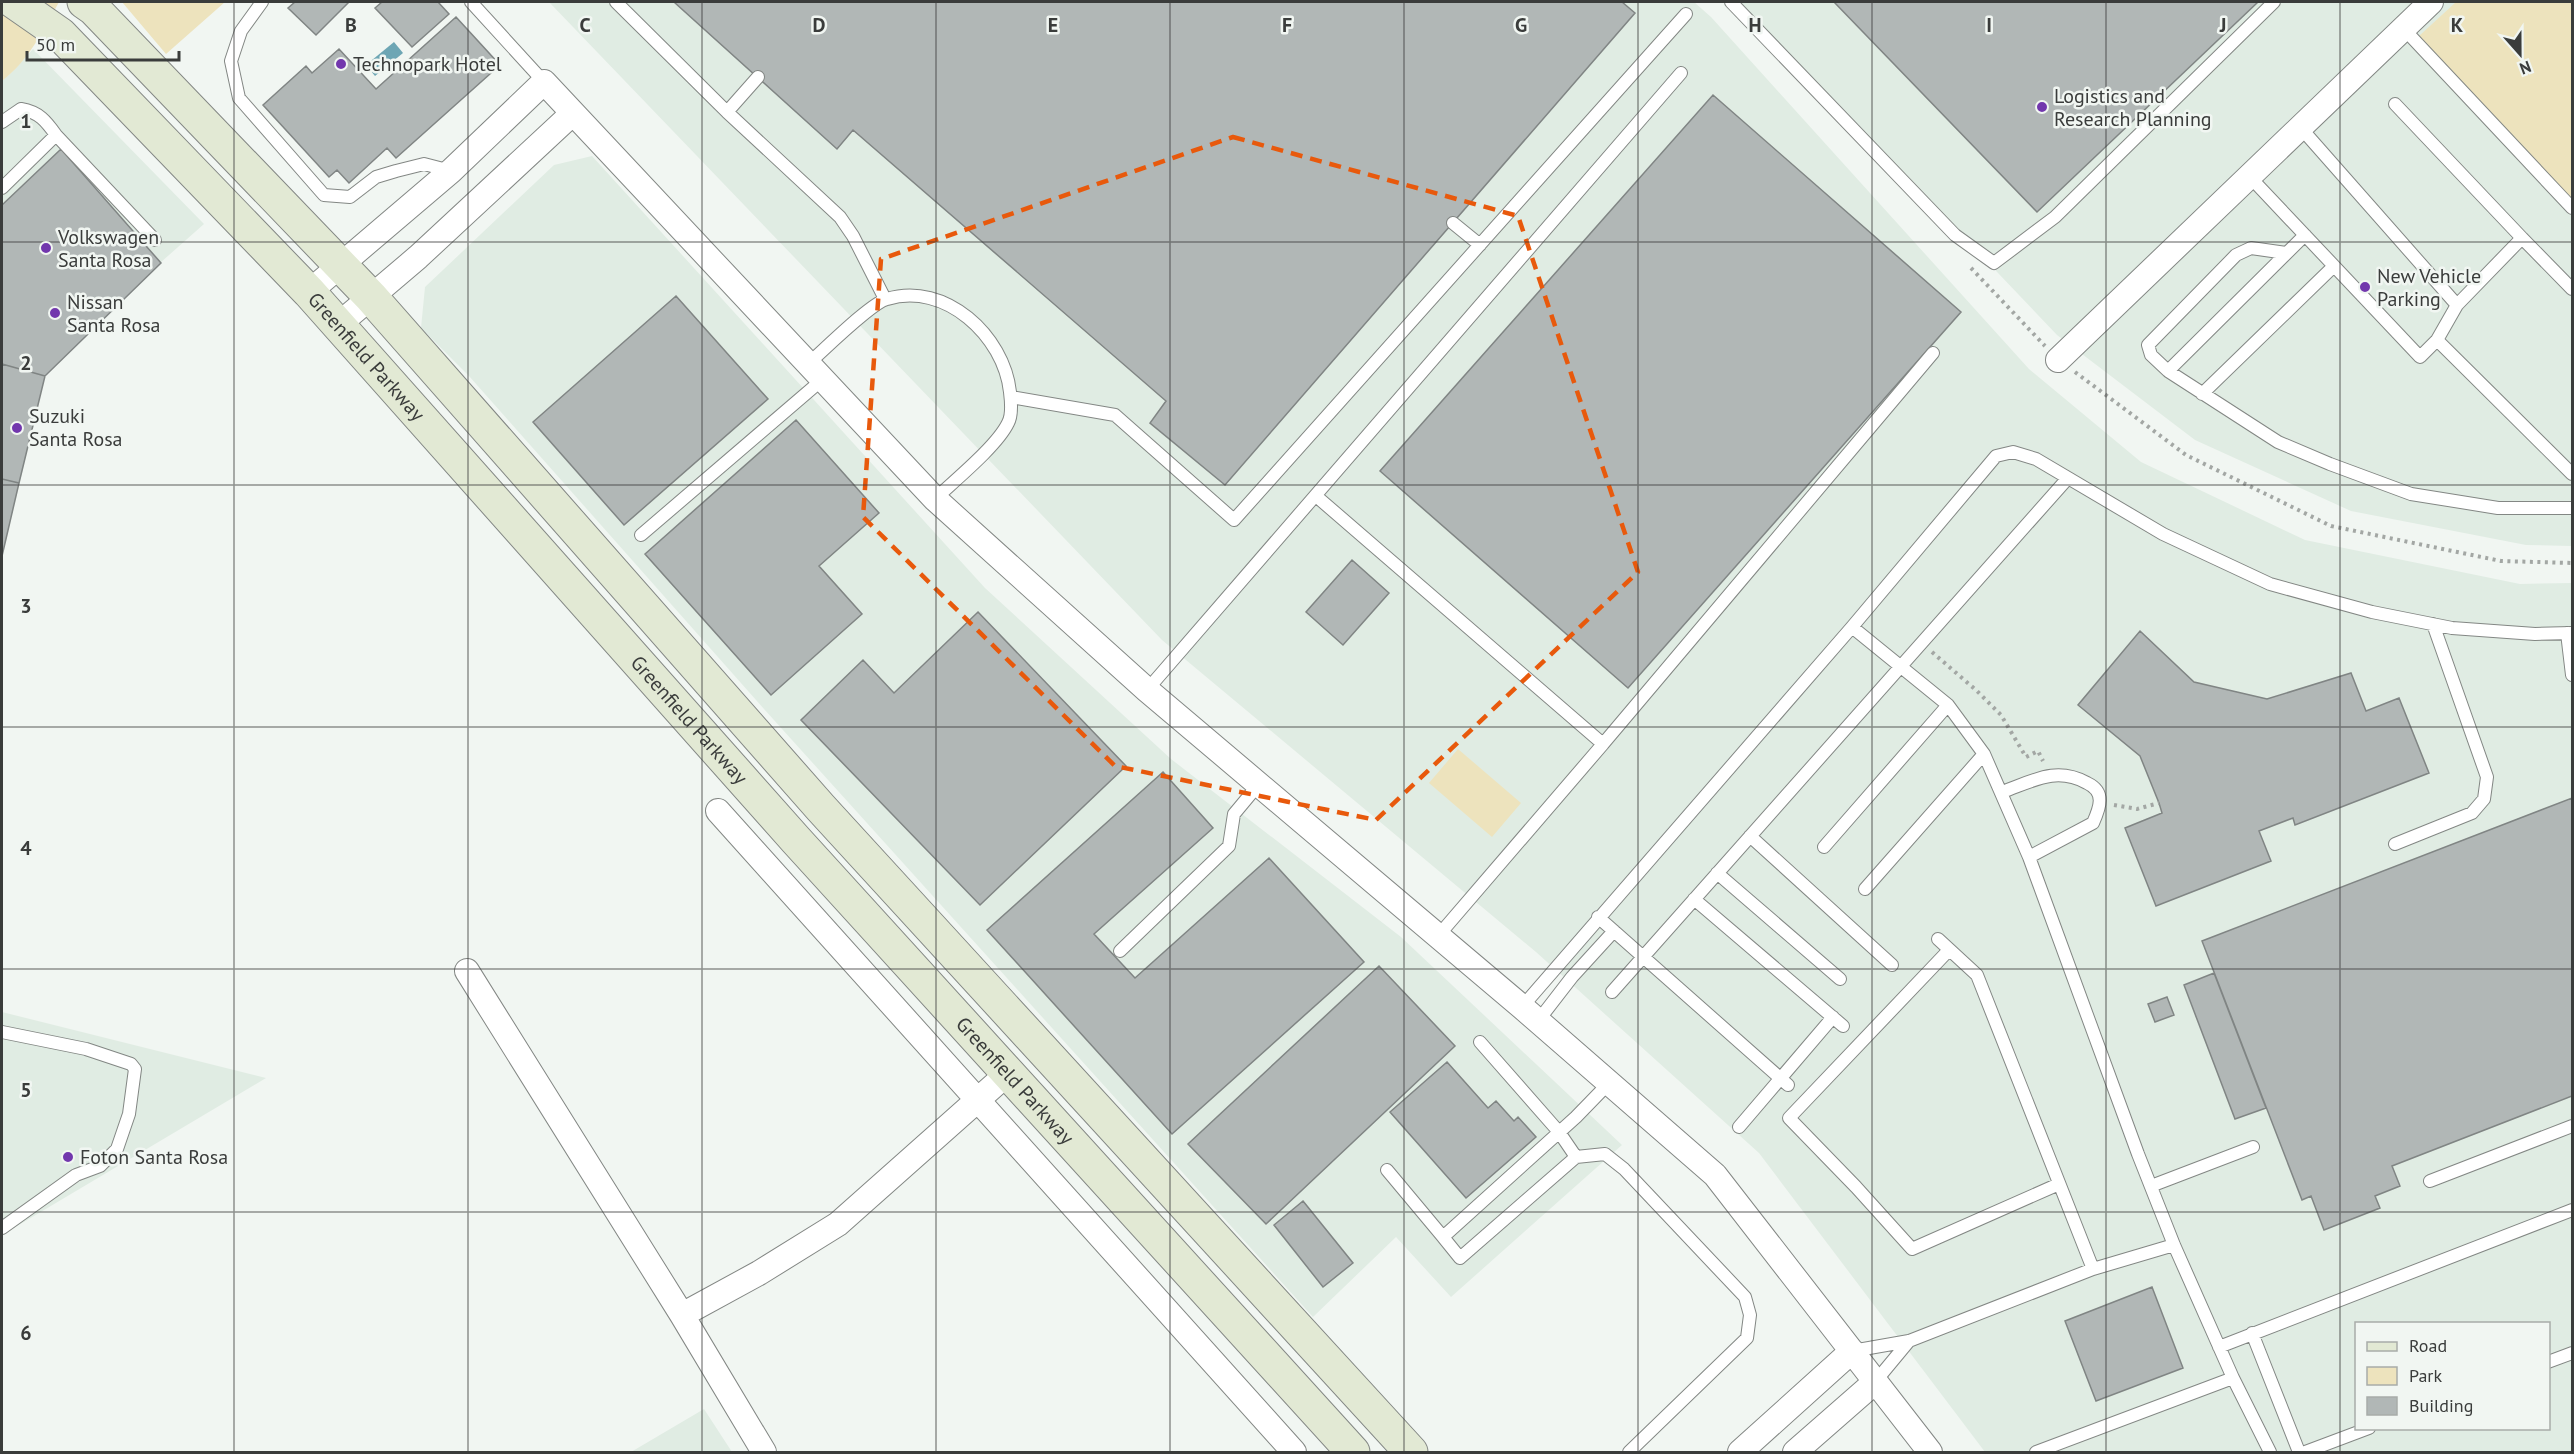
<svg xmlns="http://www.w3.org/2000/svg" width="2574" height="1454" font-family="'PT Sans',sans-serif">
<rect width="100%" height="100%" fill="#f1f6f2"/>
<path fill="#e0ece3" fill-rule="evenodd" d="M 549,2 L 1694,2 L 1711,17 L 2029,369 L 2141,462 L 2305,540 L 2520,584 L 2572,583 L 2572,1452 L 1985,1452 L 1759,1153 L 1536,952 L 1162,640 ZM 2356,1324 L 2548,1324 L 2548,1428 L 2356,1428 Z
M 1740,2 L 2572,2 L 2572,546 L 2526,545 L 2351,511 L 2195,440 L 2057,335 Z
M 33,49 L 204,224 L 160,263 L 45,376 L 2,556 L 2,81 L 12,72 Z
M 592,156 L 985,588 L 1171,759 L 1401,937 L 1622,1145 L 1451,1297 L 1396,1237 L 1313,1317 L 764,709 L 469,376 L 421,328 L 425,287 L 554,165 Z
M 2,1012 L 266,1078 L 2,1235 Z
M 704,1409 L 732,1452 L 631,1452 Z"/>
<path fill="#ede3bd" d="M 2,2 L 59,2 C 43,31 29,60 2,81 Z
M 122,2 L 225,2 L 166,54 Z
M 2456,2 L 2572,2 L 2572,211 L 2418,37 Z
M 1458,749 L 1521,803 L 1492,837 L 1429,783 Z"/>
<path fill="#6da6b4" d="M 394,42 L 403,53 L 375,76 L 366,65 Z"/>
<path fill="#b1b7b6" stroke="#808584" stroke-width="1.5" d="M 295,2 L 349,2 L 316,35 L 288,8 Z
M 382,2 L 438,2 L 449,14 L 412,47 L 375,8 Z
M 674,2 L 1622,2 L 1635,13 L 1225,485 L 1150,423 L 1166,401 L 853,130 L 837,149 Z
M 1834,2 L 2258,2 L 2037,212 Z
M 456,17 L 500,65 L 396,158 L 387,148 L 349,183 L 337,170 L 329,177 L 263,105 L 306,66 L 312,73 L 339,49 L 376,89 Z
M 1713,95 L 1961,312 L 1628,688 L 1380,471 Z
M 61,149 L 161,263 L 45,376 L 2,364 L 2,205 Z
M 676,296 L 768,399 L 624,525 L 533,422 Z
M 2,364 L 45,376 L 19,483 L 2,479 Z
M 796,420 L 879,513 L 819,566 L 862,614 L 771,695 L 645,554 Z
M 2,479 L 19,483 L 2,556 Z
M 1352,560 L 1389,593 L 1343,645 L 1306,612 Z
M 978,612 L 1126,766 L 980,905 L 801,720 L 863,660 L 894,693 Z
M 2140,631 L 2194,682 L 2267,699 L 2351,673 L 2366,711 L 2399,698 L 2429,773 L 2295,825 L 2293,818 L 2259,831 L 2271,861 L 2156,906 L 2125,828 L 2162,813 L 2159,803 L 2140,756 L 2078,705 Z
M 1163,772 L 1213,828 L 1094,934 L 1135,978 L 1269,858 L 1364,962 L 1172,1134 L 987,930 Z
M 2572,798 L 2572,1096 L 2392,1166 L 2400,1186 L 2375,1196 L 2380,1208 L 2324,1230 L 2311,1196 L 2302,1200 L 2202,941 Z
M 1379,966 L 1455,1046 L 1266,1224 L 1188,1144 Z
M 2214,973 L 2266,1108 L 2235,1119 L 2184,985 Z
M 2167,997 L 2174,1015 L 2155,1022 L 2148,1004 Z
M 1447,1062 L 1488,1108 L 1496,1101 L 1514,1121 L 1518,1117 L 1536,1137 L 1466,1198 L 1390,1112 Z
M 1303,1201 L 1353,1263 L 1323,1287 L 1274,1225 Z
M 2152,1287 L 2183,1368 L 2096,1401 L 2065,1321 Z"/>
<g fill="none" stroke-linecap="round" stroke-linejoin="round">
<defs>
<path id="service" d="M 262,2 L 241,31 L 231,61 L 239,98 L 324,195 L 350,197 L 376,177 L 396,171 L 424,164 L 451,171
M 471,2 L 544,82
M 616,2 L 727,112 L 840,217 L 853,236 L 885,299
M 1731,2 L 1955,235 L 1994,263 L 2055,217 L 2274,2
M 2403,28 L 2572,208
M 2395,104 L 2522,238 L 2457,305
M 727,112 L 758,77
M 2,122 L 21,109 C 39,112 46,121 56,135
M 2250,177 L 2420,357 L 2437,340 L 2457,305 L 2300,127
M 2,188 L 56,135 L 155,240
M 1453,223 L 1480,245
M 2522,238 L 2572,289
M 2286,253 L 2251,248 L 2236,255 L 2148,345 L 2151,355 L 2168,371 L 2305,235
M 2437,340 L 2572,474
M 809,363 C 824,350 871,303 887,299 C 945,281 1004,336 1010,392 C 1011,400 1012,416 1008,423 C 997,446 954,481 935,499
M 2168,371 L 2278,442 L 2330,464 L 2411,494 L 2498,508 L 2572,508
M 2202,394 L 2334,266
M 1011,397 L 1115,415 L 1234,520 L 1686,14
M 1316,496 L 1603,744 L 1933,353
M 641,535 L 823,379
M 1852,627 L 1948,705 L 1984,754 L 2029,857 L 2138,1154 L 2174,1245 L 2233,1378 L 2270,1452
M 2567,633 L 2572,675
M 1147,690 L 1681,73
M 2002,792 C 2033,781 2056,766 2087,783 C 2106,792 2100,807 2093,823 L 2029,857
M 1750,836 L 1892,965
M 2395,844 L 2472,813 L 2484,799 L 2487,777 L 2433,624
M 1824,847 L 1948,705
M 1717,873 L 1840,979
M 1865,889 L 1984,754
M 1694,899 L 1843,1026
M 1598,917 L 1788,1085
M 1438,936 L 1603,744
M 1938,939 L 1977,975 L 2093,1269
M 1949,950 L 1789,1118 L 1856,1187 L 1912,1249 L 2059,1184
M 1120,951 L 1229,846 L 1234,814 L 1259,784
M 1612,992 L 2068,478
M 1522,1007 L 1852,627 L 1996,456 L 2013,452 L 2036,459 L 2163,534 L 2270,584 L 2372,612 L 2452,628 L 2535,634 L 2572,633
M 1538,1021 L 1572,977 L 1614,931
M 2,1032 L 86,1049 L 131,1064 L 135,1069 L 129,1114 L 117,1149 L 100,1166 L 76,1175 L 2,1228
M 1739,1127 L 1833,1017
M 1576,1157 L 1605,1154 L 1624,1169 L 1745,1297 L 1750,1315 L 1747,1338 L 1629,1452
M 1387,1170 L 1443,1237 L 1576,1117 L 1609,1083
M 2430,1181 L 2572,1126
M 2151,1186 L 2253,1147
M 1443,1237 L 1460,1258 L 1576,1157 L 1559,1132 L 1480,1042
M 2252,1333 L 2299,1452
M 2219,1347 L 2572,1210
M 1852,1351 L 1909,1341 L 2093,1269 L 2174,1245
M 2548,1362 L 2572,1353
M 1875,1382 L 1909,1341
M 2036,1452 L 2233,1378
M 2305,1452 L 2369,1428"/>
<path id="minor" d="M 309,292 L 451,171 L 544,82 L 935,499 L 1147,690 L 1522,1007 L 1715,1175 L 1930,1452
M 338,325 L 418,257 L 573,113
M 2058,360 L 2431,2
M 718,811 L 1294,1452
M 467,971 L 682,1315 L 764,1452
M 682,1315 L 759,1273 L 838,1224 L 1008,1073
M 1740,1452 L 1852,1351
M 1795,1452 L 1875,1382"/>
<g id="secondary">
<path id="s1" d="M 14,2 L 60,34 L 309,292 L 796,840 L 1353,1452"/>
<path d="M 84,2 L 94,9 L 371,297 L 821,808 L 1411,1452"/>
</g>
</defs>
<use href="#service" stroke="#838784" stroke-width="14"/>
<use href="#minor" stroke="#838784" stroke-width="26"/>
<use href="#secondary" stroke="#838784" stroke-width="35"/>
<path stroke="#a3a7a4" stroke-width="4" stroke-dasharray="3 4.5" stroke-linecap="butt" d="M 1971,268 L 2045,346
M 2075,372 L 2186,455 L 2331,526 L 2501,561 L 2572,563
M 1932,652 L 1977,691 L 2001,715 L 2026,757 L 2038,751 L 2043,761
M 2114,805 L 2137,809 L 2159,803"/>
<use href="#service" stroke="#fff" stroke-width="12"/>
<use href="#minor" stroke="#fff" stroke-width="24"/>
<use href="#secondary" stroke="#e2e9d4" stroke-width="33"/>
</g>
<path fill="none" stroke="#e8590c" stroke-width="4.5" stroke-dasharray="12 8" stroke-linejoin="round" d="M 1233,137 L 1518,216 L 1638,572 L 1376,820 L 1115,766 L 863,517 L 881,259 Z"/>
<path fill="none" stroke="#3a3c3b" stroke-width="1.5" stroke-opacity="0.55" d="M 234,2 L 234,1452M 468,2 L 468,1452M 702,2 L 702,1452M 936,2 L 936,1452M 1170,2 L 1170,1452M 1404,2 L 1404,1452M 1638,2 L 1638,1452M 1872,2 L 1872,1452M 2106,2 L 2106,1452M 2340,2 L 2340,1452M 2,242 L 2572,242M 2,485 L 2572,485M 2,727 L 2572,727M 2,969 L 2572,969M 2,1212 L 2572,1212"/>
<g fill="#7237ad" stroke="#f1f6f2" stroke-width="2">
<circle cx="341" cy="64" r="6"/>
<circle cx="2042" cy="107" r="6"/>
<circle cx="46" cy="248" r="6"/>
<circle cx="2365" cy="287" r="6"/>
<circle cx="55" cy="313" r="6"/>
<circle cx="17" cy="428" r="6"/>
<circle cx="68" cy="1157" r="6"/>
</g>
<g text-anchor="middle" stroke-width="5" stroke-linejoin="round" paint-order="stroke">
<g font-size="20" fill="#3a3c3b" stroke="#f1f6f2" text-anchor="start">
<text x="353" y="71">Technopark Hotel</text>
<text x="2054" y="103">Logistics and<tspan x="2054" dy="23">Research Planning</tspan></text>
<text x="58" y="244">Volkswagen<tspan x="58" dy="23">Santa Rosa</tspan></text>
<text x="2377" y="283">New Vehicle<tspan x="2377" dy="23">Parking</tspan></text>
<text x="67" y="309">Nissan<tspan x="67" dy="23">Santa Rosa</tspan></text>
<text x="29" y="423">Suzuki<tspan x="29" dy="23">Santa Rosa</tspan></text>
<text x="80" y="1164">Foton Santa Rosa</text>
</g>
<g font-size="20" fill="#3a3c3b" stroke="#f1f6f2">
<text dy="7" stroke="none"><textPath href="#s1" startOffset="501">Greenfield Parkway</textPath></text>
<text dy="7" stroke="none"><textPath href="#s1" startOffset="987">Greenfield Parkway</textPath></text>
<text dy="7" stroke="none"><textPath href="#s1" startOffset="1473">Greenfield Parkway</textPath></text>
</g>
</g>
<g font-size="20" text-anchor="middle" font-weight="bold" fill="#3a3c3b" stroke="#f1f6f2" stroke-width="5" stroke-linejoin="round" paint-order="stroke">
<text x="351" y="32">B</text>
<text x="585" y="32">C</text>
<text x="819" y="32">D</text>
<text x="1053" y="32">E</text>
<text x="1287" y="32">F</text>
<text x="1521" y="32">G</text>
<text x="1755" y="32">H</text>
<text x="1989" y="32">I</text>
<text x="2223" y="32">J</text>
<text x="2457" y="32">K</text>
<text x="26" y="128">1</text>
<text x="26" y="370">2</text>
<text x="26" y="613">3</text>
<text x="26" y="855">4</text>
<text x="26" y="1097">5</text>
<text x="26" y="1340">6</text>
</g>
<rect width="2574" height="1454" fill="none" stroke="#3a3c3b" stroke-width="6"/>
<rect x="2355" y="1322" width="195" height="108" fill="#f1f6f2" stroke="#a8aca9" stroke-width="1.5"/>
<rect x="2367" y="1342" width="30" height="9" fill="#e2e9d4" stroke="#a8aca9" stroke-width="1.5"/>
<text x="2409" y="1352" font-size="18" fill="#3a3c3b">Road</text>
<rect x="2367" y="1367" width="30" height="18" fill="#ede3bd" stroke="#a8aca9" stroke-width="1.5"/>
<text x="2409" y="1382" font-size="18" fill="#3a3c3b">Park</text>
<rect x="2367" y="1397" width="30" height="18" fill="#b1b7b6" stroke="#a8aca9" stroke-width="1.5"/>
<text x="2409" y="1412" font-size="18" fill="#3a3c3b">Building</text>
<g transform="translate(2520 54) rotate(159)" stroke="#f1f6f2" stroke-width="4.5" paint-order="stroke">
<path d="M0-4.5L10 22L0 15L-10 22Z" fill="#3a3c3b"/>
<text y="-9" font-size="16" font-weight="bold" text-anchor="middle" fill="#3a3c3b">N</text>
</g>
<path d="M27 51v9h152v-9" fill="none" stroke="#3a3c3b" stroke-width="3"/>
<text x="36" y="51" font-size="18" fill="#3a3c3b" stroke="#f1f6f2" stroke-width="4.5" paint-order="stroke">50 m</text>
</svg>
